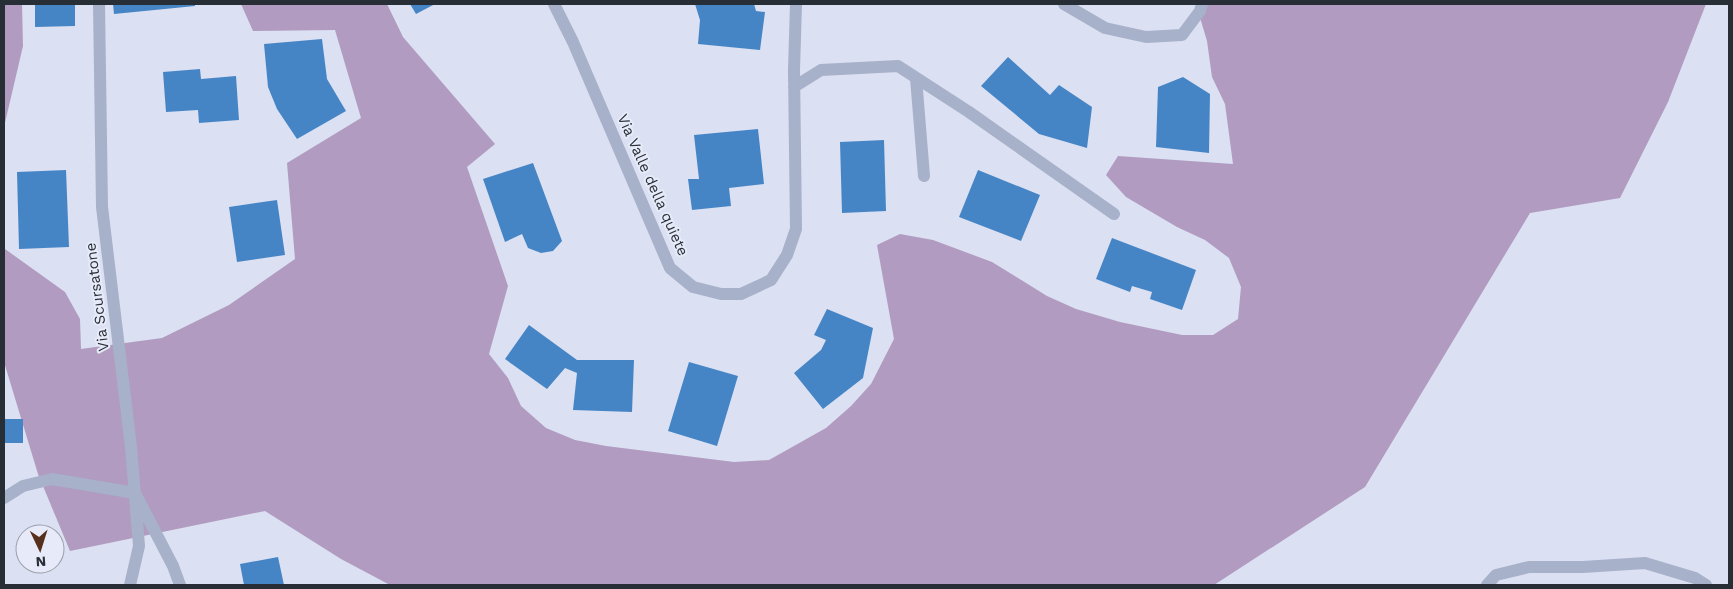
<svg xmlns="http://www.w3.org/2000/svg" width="1733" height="589" font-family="'Work Sans',sans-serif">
<rect width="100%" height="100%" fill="#dbe0f2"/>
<path fill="#b19bc0" d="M 4,4 L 22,4 L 23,46 L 4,127 Z
M 241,4 L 387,4 L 403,37 L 495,144 L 467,167 L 508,286 L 489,354 L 508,378 L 521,406 L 546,428 L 575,440 L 606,446 L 734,462 L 769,460 L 826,428 L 851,406 L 871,384 L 894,339 L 877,245 L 900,234 L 933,240 L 992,262 L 1047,296 L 1076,309 L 1120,322 L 1182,335 L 1213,335 L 1238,319 L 1241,287 L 1229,258 L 1205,240 L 1177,227 L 1126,197 L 1106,175 L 1118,156 L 1233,164 L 1225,104 L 1212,77 L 1207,41 L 1196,4 L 1706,4 L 1668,102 L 1620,198 L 1530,213 L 1365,487 L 1214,585 L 390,585 L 341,559 L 265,511 L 70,551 L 38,474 L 4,362 L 4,243 L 5,249 L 65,292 L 80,319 L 81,349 L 162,338 L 229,305 L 295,259 L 287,163 L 361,118 L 335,30 L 253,31 Z"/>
<path fill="#4685c5" d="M 35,4 L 75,4 L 75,26 L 35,27 Z
M 113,4 L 195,4 L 195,6 L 114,14 Z
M 410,4 L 435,4 L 416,14 Z
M 695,4 L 754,4 L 756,11 L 765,12 L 760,50 L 698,44 L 700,20 Z
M 322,39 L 327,79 L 346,111 L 297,139 L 277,109 L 268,87 L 264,44 Z
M 1008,57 L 1050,95 L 1059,85 L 1092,107 L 1087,148 L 1039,134 L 981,86 Z
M 200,69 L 201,79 L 236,76 L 239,120 L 199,123 L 198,110 L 166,112 L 163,72 Z
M 1183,77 L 1210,94 L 1209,153 L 1156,147 L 1158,87 Z
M 758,129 L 764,184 L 729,188 L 731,206 L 692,210 L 688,179 L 699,179 L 694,135 Z
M 884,140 L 886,211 L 842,213 L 840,142 Z
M 533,163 L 562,241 L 553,251 L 541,253 L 528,248 L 522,234 L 505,242 L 483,179 Z
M 66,170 L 69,247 L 19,249 L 17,172 Z
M 978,170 L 1040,195 L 1021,241 L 959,217 Z
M 277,200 L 285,255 L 237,262 L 229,207 Z
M 1112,238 L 1196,270 L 1182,310 L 1150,299 L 1152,292 L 1132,286 L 1130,292 L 1096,279 Z
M 827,309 L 873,328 L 863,378 L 823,409 L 794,373 L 821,350 L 826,340 L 814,335 Z
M 529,325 L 577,360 L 634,360 L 632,412 L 573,410 L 577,373 L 565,368 L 547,389 L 505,359 Z
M 689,362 L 738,376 L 717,446 L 668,431 Z
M 4,419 L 23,419 L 23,443 L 4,443 Z
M 278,557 L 284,585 L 244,585 L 240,564 Z"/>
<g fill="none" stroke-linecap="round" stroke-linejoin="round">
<path stroke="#a7b1ca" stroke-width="12" d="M 99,4 L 102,207 L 131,447 L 139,546 L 130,585
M 554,4 L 573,42 L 670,268 L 693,287 L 721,294 L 741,294 L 771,280 L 787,255 L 796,229 L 794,70 L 796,4
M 1064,4 L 1105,28 L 1146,37 L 1182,35 L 1200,11 L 1202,4
M 916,78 L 924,176
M 794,87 L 821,70 L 898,66 L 969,112 L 1114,214
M 4,498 L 23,486 L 52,479 L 135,493 L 173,566 L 180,585
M 1487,585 L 1496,575 L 1529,567 L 1583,567 L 1645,563 L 1695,578 L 1706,585"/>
</g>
<g text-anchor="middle" stroke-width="4" stroke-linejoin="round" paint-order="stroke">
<g font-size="15" fill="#282e36" stroke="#e7ebf9">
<text transform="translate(653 185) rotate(66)" y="5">Via Valle della quiete</text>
<text transform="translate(97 297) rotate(-97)" y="5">Via Scursatone</text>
</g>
</g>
<rect width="1733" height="589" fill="none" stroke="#282e36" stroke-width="10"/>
<g transform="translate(40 549) rotate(176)"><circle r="24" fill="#e7ebf9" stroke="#9b9fab"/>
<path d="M0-4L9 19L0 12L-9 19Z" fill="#57301d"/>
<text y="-8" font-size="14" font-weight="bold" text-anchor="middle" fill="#282e36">N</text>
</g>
</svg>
